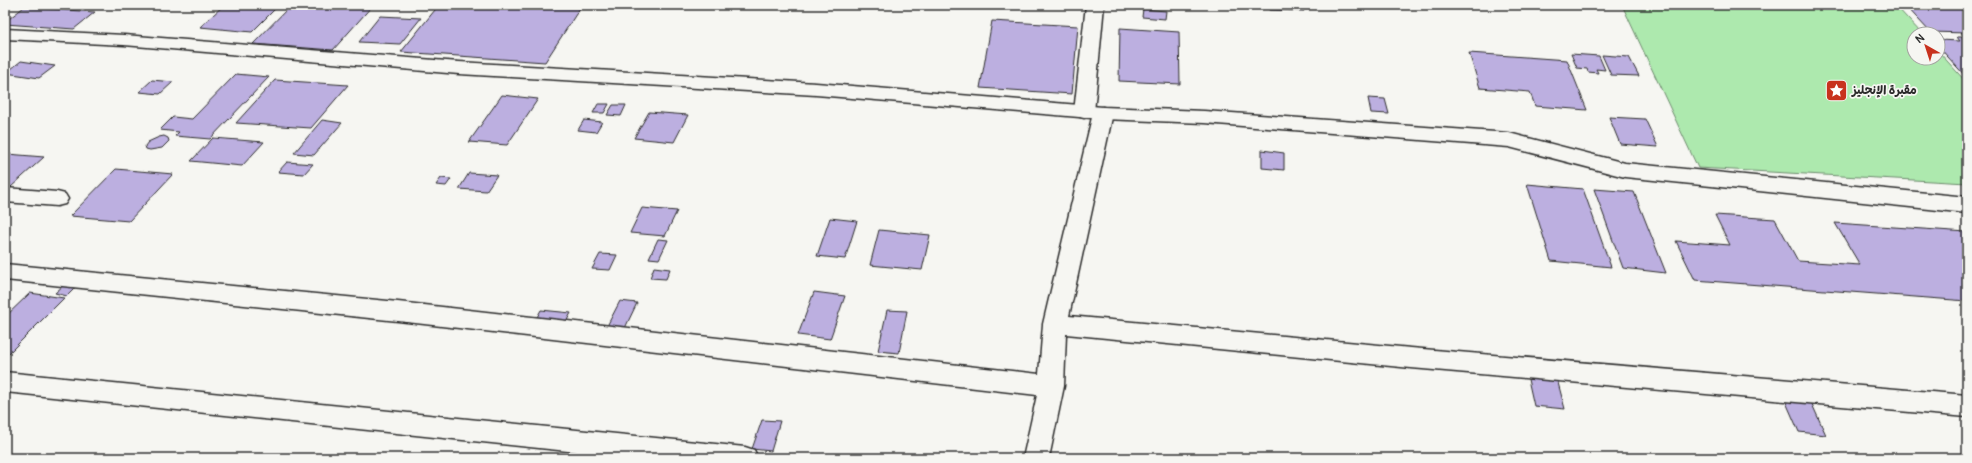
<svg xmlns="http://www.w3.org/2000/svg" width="1972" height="463" font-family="Pangolin,'Playpen Sans Arabic',sans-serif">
<rect width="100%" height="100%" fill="#f6f6f2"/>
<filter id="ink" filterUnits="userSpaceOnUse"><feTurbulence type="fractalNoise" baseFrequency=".025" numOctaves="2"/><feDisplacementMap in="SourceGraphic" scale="8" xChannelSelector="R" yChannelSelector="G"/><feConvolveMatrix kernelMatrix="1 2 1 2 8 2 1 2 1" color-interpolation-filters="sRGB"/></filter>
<g filter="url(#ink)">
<path fill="#ade9ae" stroke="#6c8a6c" d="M 1622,5 L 1895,5 L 1922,34 L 1914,34 L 1914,58 L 1938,58 L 1938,51 L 1967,83 L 1967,183 L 1698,168 Z"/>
<path fill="#bcafe0" stroke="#2b2b2b" d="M 55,5 L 98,5 L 94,9 L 52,7 Z
M 224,5 L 279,5 L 252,32 L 200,27 Z
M 291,5 L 373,5 L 333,50 L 253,44 Z
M 439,5 L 582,5 L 545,62 L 401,52 Z
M 1235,5 L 1253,5 L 1253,8 L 1235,7 Z
M 1269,5 L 1302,5 L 1304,11 L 1270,10 Z
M 1905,5 L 1967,5 L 1967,33 L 1930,32 Z
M 24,7 L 95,12 L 74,29 L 5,24 L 5,22 Z
M 1143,9 L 1166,11 L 1165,19 L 1142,17 Z
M 380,16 L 421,18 L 400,44 L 359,42 Z
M 992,21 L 1078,26 L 1072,94 L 980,88 Z
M 1120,28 L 1179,32 L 1180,84 L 1119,81 Z
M 1957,37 L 1967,37 L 1967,78 L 1938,46 L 1938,40 L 1960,41 Z
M 1469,53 L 1567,60 L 1587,110 L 1535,106 L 1530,92 L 1480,88 Z
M 1571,54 L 1599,56 L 1605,70 L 1596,69 L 1598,73 L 1588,72 L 1587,69 L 1577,68 Z
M 1602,55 L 1629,57 L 1639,76 L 1611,75 Z
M 21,61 L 55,66 L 39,78 L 6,73 Z
M 236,74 L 269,77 L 210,139 L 175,136 L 179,132 L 160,130 L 173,117 L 192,119 Z
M 152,80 L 173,82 L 160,94 L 139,92 Z
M 275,80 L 348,85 L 311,128 L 236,123 Z
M 502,95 L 538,99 L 507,145 L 469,142 Z
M 1368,98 L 1385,99 L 1389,114 L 1371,113 Z
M 598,104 L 609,104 L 604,113 L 593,113 Z
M 613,105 L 626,105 L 621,116 L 607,115 Z
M 649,112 L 688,115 L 674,142 L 634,138 Z
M 1609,117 L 1645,119 L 1658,147 L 1620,144 Z
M 322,120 L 342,123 L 314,155 L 294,153 Z
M 584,120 L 602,122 L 596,132 L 578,130 Z
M 164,136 L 168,138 L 169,141 L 162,148 L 150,150 L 146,149 L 145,146 L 148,142 L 159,137 Z
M 213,138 L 264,142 L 242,166 L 191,161 Z
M 1262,150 L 1284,153 L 1284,170 L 1262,168 Z
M 7,154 L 44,157 L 11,187 L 5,186 L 5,156 Z
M 287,162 L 313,164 L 304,174 L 278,172 Z
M 116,169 L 173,174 L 129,221 L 70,216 Z
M 469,173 L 497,175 L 486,191 L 459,189 Z
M 441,178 L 451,179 L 446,186 L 436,185 Z
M 1527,184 L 1583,189 L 1611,267 L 1551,261 Z
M 1594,189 L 1634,192 L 1666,273 L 1623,268 Z
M 642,208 L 677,211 L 665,236 L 630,233 Z
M 1715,215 L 1775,219 L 1798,261 L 1860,265 L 1835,223 L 1967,232 L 1967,301 L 1695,280 L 1676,241 L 1730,245 Z
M 830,218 L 857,221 L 845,259 L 817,256 Z
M 879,230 L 930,235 L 922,270 L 870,265 Z
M 658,239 L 668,240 L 659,259 L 649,258 Z
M 600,254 L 617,255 L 610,270 L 592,269 Z
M 654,267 L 670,269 L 666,279 L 650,278 Z
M 65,284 L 77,286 L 67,296 L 55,293 Z
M 814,292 L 845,296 L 830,339 L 798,335 Z
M 30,293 L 64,298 L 5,357 L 5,317 Z
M 620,301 L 637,303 L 625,328 L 607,326 Z
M 541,310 L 571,313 L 566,322 L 536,319 Z
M 887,310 L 907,311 L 899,353 L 878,351 Z
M 1527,375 L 1557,379 L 1565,409 L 1534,406 Z
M 1785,400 L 1811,402 L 1826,435 L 1799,432 Z
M 762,420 L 780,421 L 771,451 L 752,449 Z"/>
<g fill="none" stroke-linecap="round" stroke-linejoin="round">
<defs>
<path id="minor" d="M 1086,5 L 1104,5 L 1094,112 L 1096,109 L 1103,107 L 1110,109 L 1113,113 L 1069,316 L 1411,348 L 1967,395 L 1967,417 L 1411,368 L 1066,334 L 1064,386 L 1049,458 L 1023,458 L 1037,395 L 398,321 L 5,280 L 5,264 L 398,302 L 1039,374 L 1043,324 L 1093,113 L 1091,116 L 1084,118 L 1077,116 L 1074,112 Z
M 5,188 L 57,192 L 65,194 L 68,199 L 65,204 L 57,206 L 5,202 Z
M 5,372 L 745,447 L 754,450 L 758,458 L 635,458 L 5,392 Z"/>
<path id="tertiary" d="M 5,29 L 124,35 L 459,62 L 816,83 L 1103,107 L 1204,111 L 1509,133 L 1625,163 L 1967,197 L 1967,213 L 1625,177 L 1509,147 L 1204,123 L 1103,119 L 816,95 L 459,74 L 124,45 L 5,39 Z"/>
</defs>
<use href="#minor" stroke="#2b2b2b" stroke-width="3"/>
<use href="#tertiary" stroke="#2b2b2b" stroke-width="3"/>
<use href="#minor" fill="#f6f6f2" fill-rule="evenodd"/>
<use href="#tertiary" fill="#f6f6f2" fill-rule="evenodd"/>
</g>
</g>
<defs>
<symbol id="sight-square" viewBox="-11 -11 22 22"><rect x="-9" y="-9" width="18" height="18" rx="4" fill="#c8321e" stroke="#f6f6f2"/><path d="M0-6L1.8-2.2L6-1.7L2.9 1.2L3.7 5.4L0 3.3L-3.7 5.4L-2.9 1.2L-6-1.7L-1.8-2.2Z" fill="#fff"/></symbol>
</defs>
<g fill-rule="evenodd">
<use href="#sight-square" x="1824" y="78" width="25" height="25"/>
</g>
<g text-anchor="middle" stroke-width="3.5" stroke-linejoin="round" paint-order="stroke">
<g font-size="12" font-weight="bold" fill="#2b2b2b" stroke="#f6f6f2" text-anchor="start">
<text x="1852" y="94">مقبرة الإنجليز</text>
</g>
</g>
<rect width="1972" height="463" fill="none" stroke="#f6f6f2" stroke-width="20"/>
<rect x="10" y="10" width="1952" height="443" fill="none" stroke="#2b2b2b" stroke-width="1.5" filter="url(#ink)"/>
<g transform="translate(1926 46) rotate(321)"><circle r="19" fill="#f6f6f2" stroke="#a5a5a2"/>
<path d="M0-3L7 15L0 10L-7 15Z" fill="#c8321e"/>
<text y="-6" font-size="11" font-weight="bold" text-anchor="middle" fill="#2b2b2b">N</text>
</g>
</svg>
